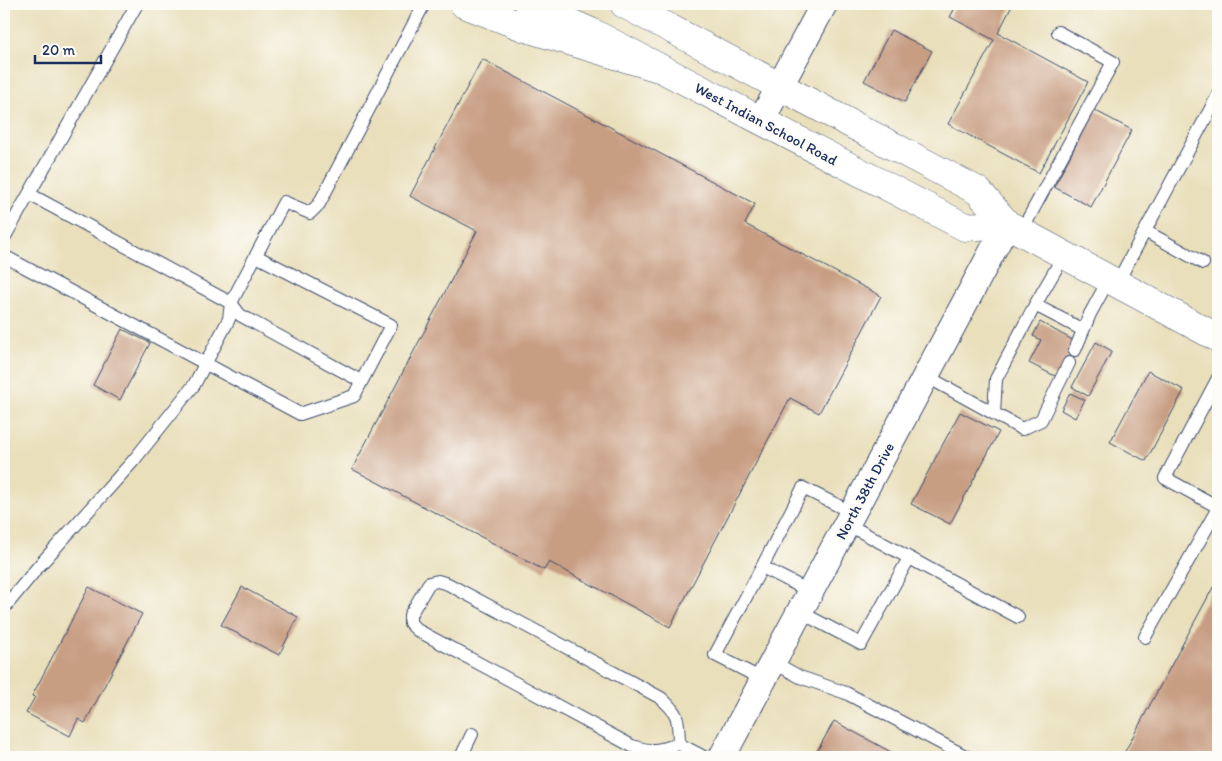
<svg xmlns="http://www.w3.org/2000/svg" width="1222" height="761" font-family="Itim,sans-serif">
<rect width="100%" height="100%" fill="#fdfcf7"/>
<filter id="ink" filterUnits="userSpaceOnUse"><feTurbulence type="fractalNoise" baseFrequency=".02" numOctaves="2"/><feDisplacementMap in="SourceGraphic" scale="10" xChannelSelector="R" yChannelSelector="G"/><feConvolveMatrix kernelMatrix="1 2 1 2 8 2 1 2 1" color-interpolation-filters="sRGB"/></filter>
<filter id="wash" filterUnits="userSpaceOnUse"><feTurbulence type="fractalNoise" baseFrequency=".0096" numOctaves="4" result="noise"/><feDisplacementMap in="SourceGraphic" scale="20" xChannelSelector="R" yChannelSelector="G"/><feGaussianBlur stdDeviation="1.12" result="paint"/><feColorMatrix in="noise" values="0 0 0 0 0 0 0 0 0 0 0 0 0 0 0 0 0 1.4 0 .05"/><feComposite in="paint" operator="in"/></filter>
<g filter="url(#wash)">
<rect width="100%" height="100%" fill="#e9dfbb"/>
<g id="blocks">
<path fill="#c89e83" d="M 957,4 L 1013,4 L 998,33 L 1088,82 L 1039,173 L 948,124 L 994,40 L 950,17 Z
M 891,30 L 932,51 L 905,102 L 864,81 Z
M 482,59 L 755,204 L 745,224 L 881,296 L 819,413 L 790,398 L 670,627 L 549,562 L 544,570 L 352,469 L 477,231 L 410,196 Z
M 1094,110 L 1132,130 L 1091,207 L 1054,187 Z
M 1040,322 L 1078,343 L 1059,378 L 1029,363 L 1041,340 L 1033,336 Z
M 122,329 L 150,343 L 120,400 L 93,385 Z
M 1096,342 L 1112,351 L 1088,396 L 1072,387 Z
M 1148,371 L 1184,390 L 1146,461 L 1110,442 Z
M 1070,393 L 1085,400 L 1075,418 L 1061,410 Z
M 960,412 L 999,432 L 950,524 L 911,504 Z
M 1217,580 L 1218,581 L 1218,757 L 1122,757 Z
M 89,587 L 142,614 L 85,723 L 78,719 L 70,736 L 26,713 L 35,697 L 32,696 Z
M 242,587 L 298,617 L 279,655 L 221,625 Z
M 834,721 L 900,757 L 818,757 L 815,755 Z"/>
</g>
</g>
<g filter="url(#ink)">
<use href="#blocks" fill-opacity="0" stroke="#3a496c" stroke-width="1"/>
<g fill="none" stroke-linecap="round" stroke-linejoin="round">
<defs>
<path id="service" d="M 29,194 L 231,303 L 284,202 L 310,213 L 319,204 L 424,4
M 1145,231 L 1203,263
M 1021,232 L 1113,62 L 1058,32
M 4,238 L 137,4
M 4,256 L 300,414 L 354,396 L 391,325 L 256,256
M 1117,283 L 1218,95
M 231,303 L 240,315 L 361,381
M 1035,305 L 1083,330
M 1075,350 L 1090,314 L 1109,279
M 926,376 L 1022,429 L 1041,420 L 1069,363
M 1218,378 L 1165,478 L 1218,507
M 994,413 L 996,379 L 1035,305 L 1064,255
M 847,524 L 1018,617
M 762,567 L 803,488 L 853,513
M 4,608 L 38,567 L 134,460 L 194,385 L 229,319 L 231,303
M 800,612 L 861,644 L 909,558
M 1145,637 L 1218,508
M 773,662 L 800,677 L 846,693 L 967,757
M 764,680 L 715,655 L 762,567 L 811,592
M 679,744 C 678,719 680,715 661,698 L 448,584 L 438,581 L 429,583 L 410,615 L 410,623 L 417,630 L 632,746 C 652,753 660,750 679,744 L 704,757
M 461,757 L 472,734"/>
<path id="minor" d="M 761,121 L 824,4
M 722,757 L 1007,224"/>
<path id="secondary" d="M 528,4 L 591,32 L 965,227 L 1007,224
M 624,4 L 978,191 L 1007,224 L 1218,338"/>
<path id="trunk" d="M 464,4 L 523,27 L 659,68"/>
</defs>
<use href="#service" stroke="#3a496c" stroke-width="14"/>
<use href="#minor" stroke="#3a496c" stroke-width="28"/>
<use href="#secondary" stroke="#3a496c" stroke-width="29"/>
<use href="#trunk" stroke="#3a496c" stroke-width="29"/>
<use href="#service" stroke="#fff" stroke-width="12"/>
<use href="#minor" stroke="#fff" stroke-width="26"/>
<use href="#secondary" stroke="#fff" stroke-width="28"/>
<use href="#trunk" stroke="#fff" stroke-width="28"/>
</g>
</g>
<g text-anchor="middle" stroke-width="5" stroke-linejoin="round" paint-order="stroke">
<g font-size="15" fill="#1b2f5e" stroke="#fdfcf7">
<text transform="translate(766 124) rotate(28)" y="5">West Indian School Road</text>
<text transform="translate(865 491) rotate(-62)" y="5">North 38th Drive</text>
</g>
</g>
<rect width="1222" height="761" fill="none" stroke="#fdfcf7" stroke-width="20"/>
<path d="M35 55v8h66v-8" fill="none" stroke="#1b2f5e" stroke-width="2.5"/>
<text x="42" y="55" font-size="15" fill="#1b2f5e" stroke="#fdfcf7" stroke-width="4" paint-order="stroke">20 m</text>
</svg>
